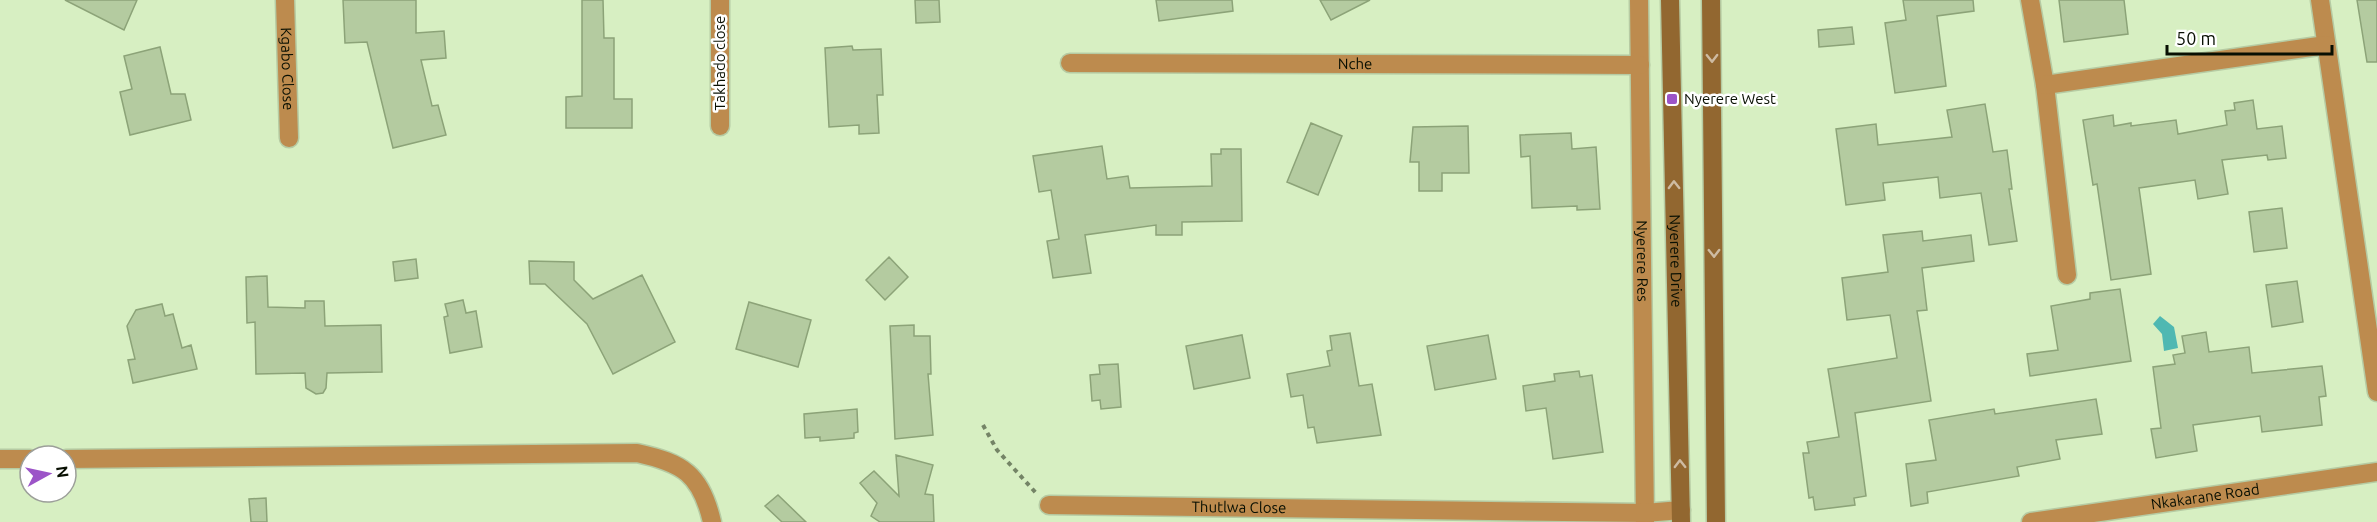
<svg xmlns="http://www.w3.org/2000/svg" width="2377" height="522" font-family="Ubuntu,sans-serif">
<rect width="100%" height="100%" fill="#d7efc2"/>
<path fill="#4fb8b2" d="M 2160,316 L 2174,327 L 2178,348 L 2164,351 L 2162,334 L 2153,324 Z"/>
<path fill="#b4cba0" stroke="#8ca378" stroke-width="1.5" d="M 65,0 L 137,0 L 124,30 Z
M 343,0 L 416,0 L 416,33 L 444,31 L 446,58 L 421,60 L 432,106 L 438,105 L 446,135 L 393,148 L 367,42 L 345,43 Z
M 582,0 L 603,0 L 604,38 L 614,38 L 614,99 L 632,99 L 632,128 L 566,128 L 566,97 L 582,96 Z
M 915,0 L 939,0 L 940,22 L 916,23 Z
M 1156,0 L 1232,0 L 1233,11 L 1159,21 Z
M 1320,0 L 1370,0 L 1331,20 Z
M 1903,0 L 1973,0 L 1974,11 L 1937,16 L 1946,86 L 1895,93 L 1885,23 L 1906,20 Z
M 2059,0 L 2124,0 L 2128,34 L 2064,42 Z
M 2357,0 L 2377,0 L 2377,62 L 2367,62 Z
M 1852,27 L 1854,44 L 1819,47 L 1818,30 Z
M 852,46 L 853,50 L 881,49 L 883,95 L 877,95 L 879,133 L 859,134 L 859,125 L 829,127 L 825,48 Z
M 160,47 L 171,94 L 185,94 L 191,120 L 130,135 L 120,92 L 132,89 L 124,56 Z
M 2253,100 L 2257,129 L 2282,126 L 2286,158 L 2268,160 L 2267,155 L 2222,160 L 2228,194 L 2198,199 L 2195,180 L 2139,188 L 2151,274 L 2111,280 L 2097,184 L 2093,185 L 2083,120 L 2113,115 L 2114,126 L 2131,123 L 2131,126 L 2176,120 L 2178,134 L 2227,125 L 2225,111 L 2235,110 L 2234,103 Z
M 1985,104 L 1993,152 L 2007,150 L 2012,189 L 2009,189 L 2017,241 L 1989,245 L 1981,193 L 1940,198 L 1938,177 L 1883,183 L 1885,200 L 1846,205 L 1836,129 L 1876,124 L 1878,145 L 1952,137 L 1947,110 Z
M 1311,123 L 1342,136 L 1318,195 L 1287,182 Z
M 1468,126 L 1469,173 L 1442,173 L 1442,191 L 1419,191 L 1419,162 L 1410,162 L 1413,127 Z
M 1571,133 L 1572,149 L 1596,147 L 1600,209 L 1577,210 L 1577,206 L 1532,208 L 1530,156 L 1521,157 L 1520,135 Z
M 1102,146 L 1107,179 L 1128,176 L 1130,188 L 1212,186 L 1211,154 L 1221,154 L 1221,149 L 1241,149 L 1242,221 L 1182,222 L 1182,235 L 1156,235 L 1156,225 L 1085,235 L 1091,273 L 1053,278 L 1047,241 L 1059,239 L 1051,190 L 1039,192 L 1033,156 Z
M 2282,208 L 2287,248 L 2254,252 L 2249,212 Z
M 1922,231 L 1923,241 L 1971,235 L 1974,261 L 1922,268 L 1927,310 L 1917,311 L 1931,401 L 1855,413 L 1866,496 L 1854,498 L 1855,505 L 1815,510 L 1813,497 L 1809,498 L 1803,453 L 1809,453 L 1807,442 L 1839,437 L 1828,369 L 1897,358 L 1890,315 L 1847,320 L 1842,278 L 1888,272 L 1883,235 Z
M 889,257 L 908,277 L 885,300 L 866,280 Z
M 416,259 L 418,278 L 395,281 L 393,262 Z
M 529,261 L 574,262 L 574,280 L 593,299 L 642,275 L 675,342 L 613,374 L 587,324 L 545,284 L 530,284 Z
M 267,276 L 268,307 L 305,308 L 305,301 L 324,301 L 325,326 L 381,325 L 382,372 L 327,373 L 326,388 L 323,393 L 316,394 L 306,388 L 305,373 L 256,374 L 255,322 L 247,323 L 246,277 Z
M 2297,281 L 2303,322 L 2272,327 L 2266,285 Z
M 2120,289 L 2131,361 L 2030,376 L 2027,354 L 2058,350 L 2051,306 L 2090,299 L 2090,293 Z
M 463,300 L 466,313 L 476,311 L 482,347 L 450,353 L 444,317 L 448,316 L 445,304 Z
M 749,302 L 811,320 L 798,367 L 736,349 Z
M 162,304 L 165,316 L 173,314 L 182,348 L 191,345 L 197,369 L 133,383 L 128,360 L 135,359 L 127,326 L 136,310 Z
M 914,325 L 914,336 L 930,336 L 931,374 L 928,374 L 933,435 L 895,439 L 890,326 Z
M 2206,332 L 2209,352 L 2249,347 L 2252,373 L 2322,366 L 2326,396 L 2319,397 L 2322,425 L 2262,432 L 2260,416 L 2193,425 L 2197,451 L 2156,458 L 2151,429 L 2161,428 L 2153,367 L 2175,364 L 2173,355 L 2185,353 L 2182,336 Z
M 1350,333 L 1359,386 L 1372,384 L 1381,435 L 1317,443 L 1314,427 L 1308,428 L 1303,395 L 1291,397 L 1287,374 L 1330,366 L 1327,351 L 1332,350 L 1330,336 Z
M 1242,335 L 1250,378 L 1194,389 L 1186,346 Z
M 1488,335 L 1496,379 L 1435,390 L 1427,346 Z
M 1118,364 L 1121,407 L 1101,409 L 1100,400 L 1092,401 L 1090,375 L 1100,374 L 1099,365 Z
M 1579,371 L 1580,377 L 1592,375 L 1603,452 L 1553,459 L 1546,408 L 1526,411 L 1523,386 L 1555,381 L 1554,374 Z
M 2096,399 L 2102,434 L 2056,440 L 2060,459 L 2017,467 L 2019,476 L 1927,492 L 1928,503 L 1911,506 L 1906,464 L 1936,460 L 1929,420 L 1994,409 L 1995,414 Z
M 857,409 L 858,432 L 854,433 L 854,438 L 820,441 L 820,437 L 805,438 L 804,414 Z
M 896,455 L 933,465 L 925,494 L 933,495 L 934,522 L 880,522 L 871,516 L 877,503 L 860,483 L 874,471 L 899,496 Z
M 778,495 L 806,522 L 782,522 L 765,506 Z
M 266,498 L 267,522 L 251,522 L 249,499 Z"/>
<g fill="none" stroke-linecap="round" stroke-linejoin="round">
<defs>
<g id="street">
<path id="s1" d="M 285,0 L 289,138"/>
<path id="s2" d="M 1639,0 L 1645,522"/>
<path d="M 2030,0 L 2045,85 L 2067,275"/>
<path d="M 2320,0 L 2377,392"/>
<path id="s3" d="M 1070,63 L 1640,65"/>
<path d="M 2045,85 L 2326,45"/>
<path d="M 720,126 L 720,0"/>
<path d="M 0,459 L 30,459"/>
<path d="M 66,459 L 637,453 C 683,463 701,474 712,522"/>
<path id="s4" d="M 1049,505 L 1645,513 L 1681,510"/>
<path id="s5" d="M 2031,522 L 2377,472"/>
</g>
<g id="secondary">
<path id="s6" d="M 1670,0 L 1681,522"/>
<path d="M 1711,0 L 1716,522"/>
</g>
</defs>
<use href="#street" stroke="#b6cba3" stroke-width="21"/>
<use href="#secondary" stroke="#b6cba3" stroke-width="21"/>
<path stroke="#748466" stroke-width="4" stroke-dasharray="4.5 4.5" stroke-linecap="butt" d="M 983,425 L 997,450 L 1036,493"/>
<use href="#street" stroke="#bd8b4e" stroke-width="18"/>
<use href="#secondary" stroke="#926730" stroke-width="18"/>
</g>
<defs><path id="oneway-chevron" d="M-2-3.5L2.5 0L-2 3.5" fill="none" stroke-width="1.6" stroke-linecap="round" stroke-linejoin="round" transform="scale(1.5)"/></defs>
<g stroke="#cebba2">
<use href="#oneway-chevron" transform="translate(1712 58) rotate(89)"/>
<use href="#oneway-chevron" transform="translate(1674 185) rotate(-91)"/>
<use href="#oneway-chevron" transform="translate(1714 253) rotate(89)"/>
<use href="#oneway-chevron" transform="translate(1680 464) rotate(-91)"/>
</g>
<rect fill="#9c54c8" stroke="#fff" stroke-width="2" x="1666" y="93" width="12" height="12" rx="3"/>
<g text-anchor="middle" stroke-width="5" stroke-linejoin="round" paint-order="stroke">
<g font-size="15" fill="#080f02" stroke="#fff">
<text transform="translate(720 63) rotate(-90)" y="5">Takhado close</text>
<text dy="5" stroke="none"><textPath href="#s3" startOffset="285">Nche</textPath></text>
<text dy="5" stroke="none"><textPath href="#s1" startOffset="69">Kgabo Close</textPath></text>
<text dy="5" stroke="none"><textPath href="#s2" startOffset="261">Nyerere Res</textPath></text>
<text dy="5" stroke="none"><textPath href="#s6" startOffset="261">Nyerere Drive</textPath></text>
<text dy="5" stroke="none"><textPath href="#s5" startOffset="176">Nkakarane Road</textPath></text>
<text dy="5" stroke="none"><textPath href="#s4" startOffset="190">Thutlwa Close</textPath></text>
</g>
<g font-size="15" fill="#080f02" stroke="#fff" text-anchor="start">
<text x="1684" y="104">Nyerere West</text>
</g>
</g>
<g transform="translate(48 474) rotate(82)"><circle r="28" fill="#ffffff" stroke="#9c9f9a" stroke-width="1.5"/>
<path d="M0-4.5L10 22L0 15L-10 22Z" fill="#9c54c8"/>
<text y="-9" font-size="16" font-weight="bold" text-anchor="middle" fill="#080f02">N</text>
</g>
<path d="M2167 45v9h165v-9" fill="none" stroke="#080f02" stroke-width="3"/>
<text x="2176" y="45" font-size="18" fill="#080f02" stroke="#ffffff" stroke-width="4.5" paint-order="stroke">50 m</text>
</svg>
